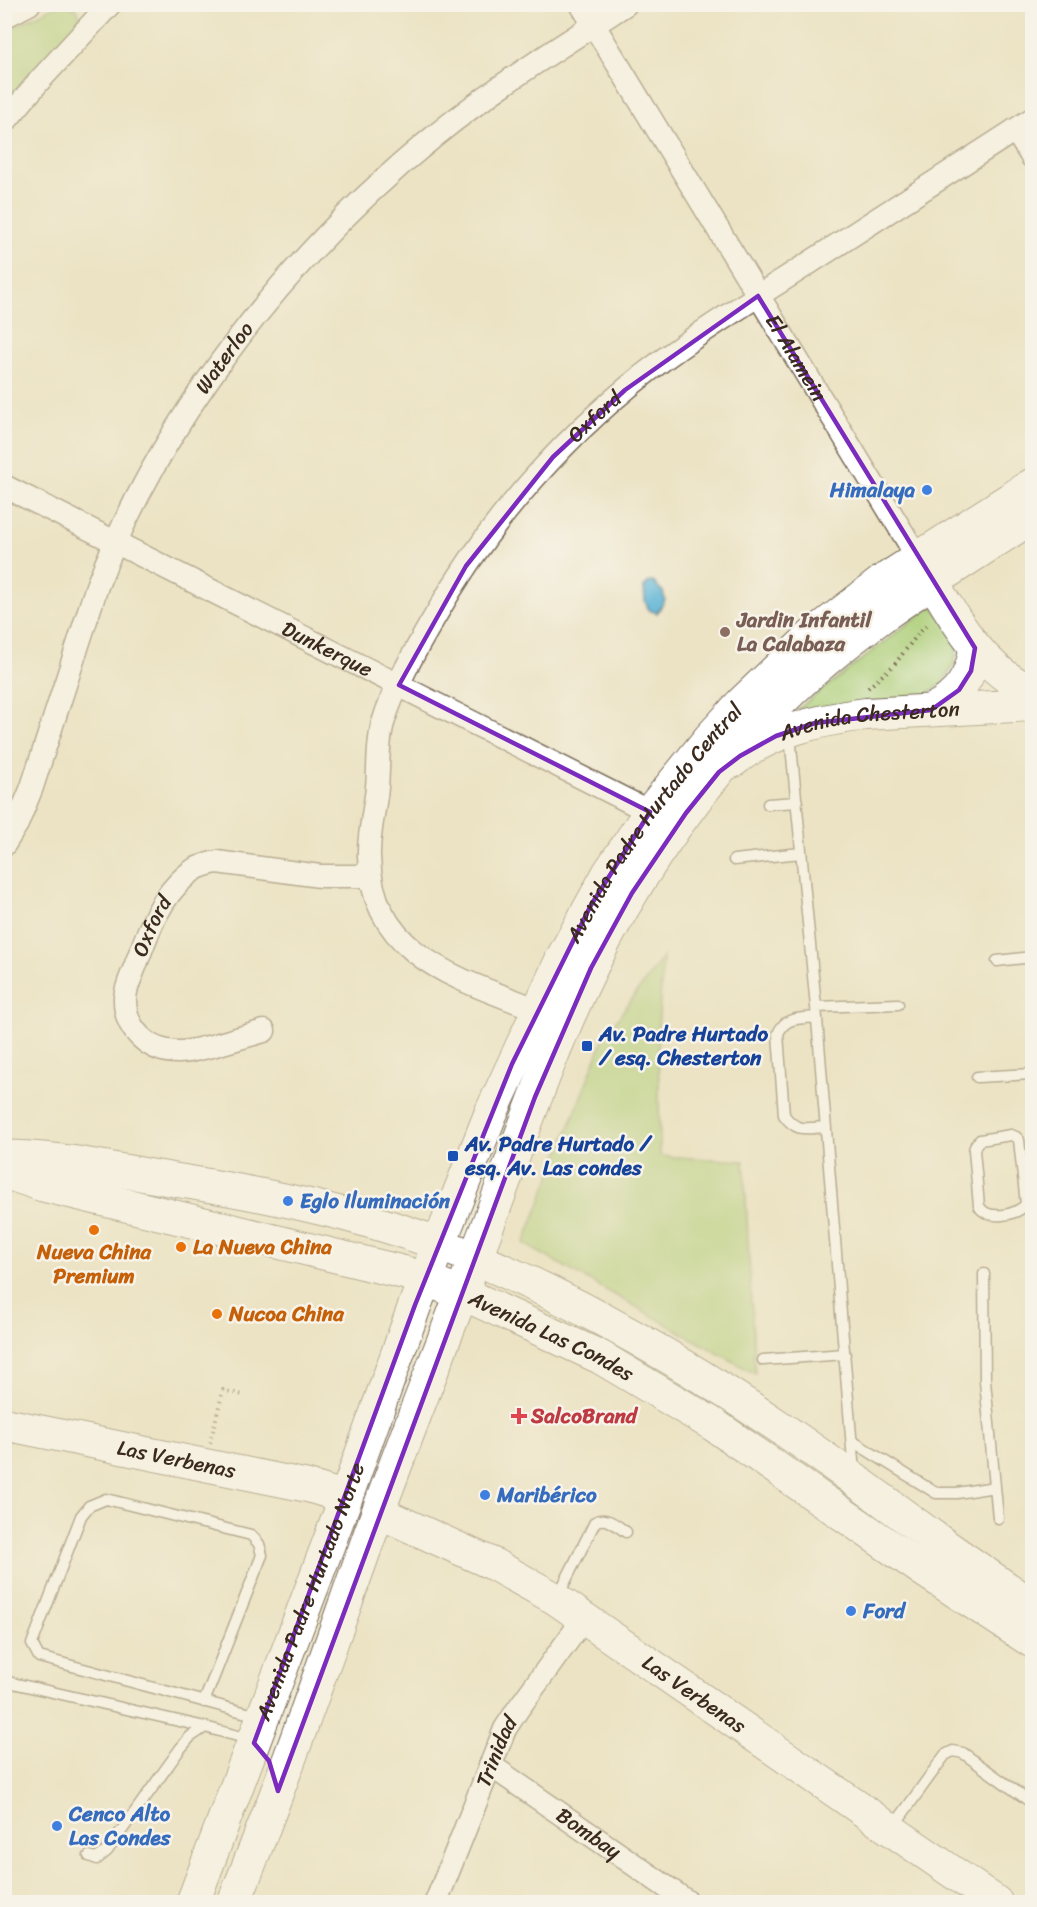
<svg xmlns="http://www.w3.org/2000/svg" width="1037" height="1907" font-family="Sriracha,sans-serif">
<rect width="100%" height="100%" fill="#f7f3e8"/>
<filter id="ink" filterUnits="userSpaceOnUse"><feTurbulence type="fractalNoise" baseFrequency=".0167" numOctaves="2"/><feDisplacementMap in="SourceGraphic" scale="12" xChannelSelector="R" yChannelSelector="G"/><feConvolveMatrix kernelMatrix="1 2 1 2 8 2 1 2 1" color-interpolation-filters="sRGB"/></filter>
<filter id="wash" filterUnits="userSpaceOnUse"><feTurbulence type="fractalNoise" baseFrequency=".008" numOctaves="4" result="noise"/><feDisplacementMap in="SourceGraphic" scale="24" xChannelSelector="R" yChannelSelector="G"/><feGaussianBlur stdDeviation="1.35" result="paint"/><feColorMatrix in="noise" values="0 0 0 0 0 0 0 0 0 0 0 0 0 0 0 0 0 1.4 0 .05"/><feComposite in="paint" operator="in"/></filter>
<g filter="url(#wash)">
<rect width="100%" height="100%" fill="#ece3c5"/>
<path fill="#abce77" stroke="#737c4a" stroke-width="1.5" d="M 57,5 C 76,5 83,9 79,29 L 5,118 L 5,32 Z
M 932,605 L 959,640 L 954,665 L 942,685 L 906,706 L 813,709 L 795,711 Z
M 663,957 L 658,1031 L 660,1156 L 744,1161 L 755,1374 L 524,1244 L 604,1037 Z"/>
<path fill="#58b2d5" stroke="#4a6e7a" stroke-width="1.5" d="M 649,582 L 653,582 L 663,592 L 665,600 L 657,613 L 649,610 L 645,601 L 644,587 Z"/>
</g>
<g filter="url(#ink)">
<g fill="none" stroke-linecap="round" stroke-linejoin="round">
<defs>
<path id="lane" d="M 790,735 L 816,1007 L 854,1473
M 768,804 L 797,802
M 734,860 L 801,853
M 997,961 L 1032,957
M 816,1007 L 898,1004
M 817,1017 C 800,1019 785,1016 778,1034 L 784,1115 C 797,1133 806,1128 826,1127
M 977,1077 L 1032,1074
M 1011,1135 L 1016,1137 L 1019,1140 L 1026,1204 C 1017,1216 987,1221 979,1206 L 974,1150 L 976,1144 L 980,1140 Z
M 984,1274 L 985,1381 L 998,1518
M 763,1360 L 845,1354
M 852,1441 L 936,1493 L 957,1493 L 995,1487
M 558,1596 L 595,1522 C 606,1515 617,1526 626,1532
M 4,1681 L 205,1727
M 204,1702 L 262,1555 L 259,1544 L 251,1535 L 106,1499 L 89,1506 L 81,1516 L 32,1644 L 39,1657 L 258,1716
M 893,1827 L 945,1755 L 953,1751 L 963,1753 L 1032,1803
M 89,1856 L 97,1859 L 107,1851 L 180,1749 L 190,1737 L 205,1727 L 245,1738 L 251,1741"/>
<g id="street">
<path id="s1" d="M 581,4 L 918,558"/>
<path d="M 4,17 L 29,4"/>
<path d="M 4,123 L 40,80 L 110,4"/>
<path d="M 1015,130 L 1032,157"/>
<path id="s2" d="M 4,486 L 650,812"/>
<path id="s3" d="M 4,845 L 17,824 L 32,787 L 97,586 C 166,411 290,253 436,135 C 496,86 562,46 626,4"/>
<path id="s4" d="M 538,1010 C 461,979 372,958 369,857 C 368,834 375,810 377,787 C 379,766 377,744 383,723 C 393,689 416,649 434,618 C 491,517 571,428 664,359 C 714,322 768,290 820,256 C 891,210 962,165 1032,119"/>
<path id="s5" d="M 264,1031 C 247,1036 229,1041 212,1046 C 202,1048 191,1052 180,1052 C 150,1053 124,1030 125,998 C 126,986 132,975 136,964 C 148,931 160,897 188,874 C 196,867 206,864 217,862 L 320,876 L 370,876"/>
<path id="s6" d="M 490,1765 L 688,1902"/>
<path id="s7" d="M 436,1902 L 505,1729 L 518,1709 L 585,1617"/>
</g>
<g id="secondary">
<path d="M 918,558 C 948,606 977,669 1032,691"/>
<path d="M 931,710 C 958,697 972,677 975,648"/>
<path id="s8" d="M 732,762 C 771,731 818,720 866,714 L 1032,705"/>
<path id="s9" d="M 4,1424 L 308,1486 L 331,1493 L 345,1500"/>
<path id="s10" d="M 378,1512 L 493,1564 L 556,1599 L 996,1902"/>
</g>
<g id="primary">
<path d="M 4,1157 C 61,1157 119,1171 175,1180 C 263,1194 353,1212 436,1243 C 556,1288 669,1353 775,1424 C 829,1460 881,1499 933,1537 C 966,1561 1000,1583 1032,1606"/>
<path id="s11" d="M 4,1172 L 43,1185 L 406,1273 L 462,1293 L 600,1357 L 714,1425 L 925,1571 L 1032,1641"/>
<path id="s12" d="M 193,1902 L 345,1500 L 415,1305 L 491,1113 L 563,957 L 609,873 L 650,812 L 710,738 L 742,703 L 812,636 L 883,581 L 1032,485"/>
<path d="M 234,1902 C 286,1775 330,1645 377,1515 C 408,1430 442,1346 474,1261 C 512,1164 544,1064 590,970 C 637,872 704,780 780,702 C 854,627 945,574 1032,517"/>
</g>
</defs>
<use href="#lane" stroke="#796b58" stroke-width="13"/>
<use href="#street" stroke="#796b58" stroke-width="25"/>
<use href="#secondary" stroke="#796b58" stroke-width="34"/>
<use href="#primary" stroke="#796b58" stroke-width="35"/>
<path stroke="#796b58" stroke-width="4" stroke-dasharray="1.5 4.5" stroke-linecap="butt" d="M 868,688 L 894,665 L 918,634 L 927,625
M 210,1443 L 223,1390 L 243,1395"/>
<use href="#lane" stroke="#fff" stroke-width="10"/>
<use href="#street" stroke="#fff" stroke-width="22"/>
<use href="#secondary" stroke="#fff" stroke-width="32"/>
<use href="#primary" stroke="#fff" stroke-width="33"/>
</g>
</g>
<path d="M0 0H1037V1907H0ZM 758,296 L 975,648 L 971,671 L 959,690 L 931,710 L 815,723 L 776,736 L 740,756 L 719,772 L 686,813 L 632,893 L 591,968 L 535,1097 L 278,1791 L 269,1761 L 254,1743 L 415,1305 L 512,1064 L 591,905 L 650,812 L 399,685 L 466,566 L 553,457 L 625,390 Z" fill="#ece3c5" fill-opacity=".55" fill-rule="evenodd"/>
<path fill="none" stroke="#7b2cbf" stroke-width="4.5" stroke-linejoin="round" d="M 758,296 L 975,648 L 971,671 L 959,690 L 931,710 L 815,723 L 776,736 L 740,756 L 719,772 L 686,813 L 632,893 L 591,968 L 535,1097 L 278,1791 L 269,1761 L 254,1743 L 415,1305 L 512,1064 L 591,905 L 650,812 L 399,685 L 466,566 L 553,457 L 625,390 Z"/>
<g fill="#3f7fe0" stroke="#f7f3e8" stroke-width="2">
<circle cx="927" cy="490" r="6"/>
<circle cx="288" cy="1201" r="6"/>
<circle cx="485" cy="1495" r="6"/>
<circle cx="851" cy="1611" r="6"/>
<circle cx="57" cy="1826" r="6"/>
</g>
<circle fill="#8d6e63" stroke="#f7f3e8" stroke-width="2" cx="725" cy="632" r="6"/>
<g fill="#1a4fb4" stroke="#f7f3e8" stroke-width="2">
<rect x="581" y="1040" width="12" height="12" rx="3"/>
<rect x="447" y="1150" width="12" height="12" rx="3"/>
</g>
<g fill="#e8710a" stroke="#f7f3e8" stroke-width="2">
<circle cx="94" cy="1230" r="6"/>
<circle cx="181" cy="1247" r="6"/>
<circle cx="217" cy="1314" r="6"/>
</g>
<path fill="#e0444e" stroke="#f7f3e8" stroke-width="2" d="M516 1407h6v6h6v6h-6v6h-6v-6h-6v-6h6z"/>
<g text-anchor="middle" stroke-width="5" stroke-linejoin="round" paint-order="stroke">
<g font-size="21" fill="#3b2a1e" stroke="#f7f3e8">
<text dy="7" stroke="none"><textPath href="#s3" startOffset="538">Waterloo</textPath></text>
<text dy="7" stroke="none"><textPath href="#s1" startOffset="414">El Alamein</textPath></text>
<text dy="7" stroke="none"><textPath href="#s4" startOffset="756">Oxford</textPath></text>
<text dy="7" stroke="none"><textPath href="#s2" startOffset="362">Dunkerque</textPath></text>
<text dy="7" stroke="none"><textPath href="#s8" startOffset="147">Avenida Chesterton</textPath></text>
<text dy="7" stroke="none"><textPath href="#s12" startOffset="1178">Avenida Padre Hurtado Central</textPath></text>
<text dy="7" stroke="none"><textPath href="#s5" startOffset="250">Oxford</textPath></text>
<text dy="7" stroke="none"><textPath href="#s11" startOffset="573">Avenida Las Condes</textPath></text>
<text dy="7" stroke="none"><textPath href="#s9" startOffset="176">Las Verbenas</textPath></text>
<text dy="7" stroke="none"><textPath href="#s12" startOffset="332">Avenida Padre Hurtado Norte</textPath></text>
<text dy="7" stroke="none"><textPath href="#s10" startOffset="366">Las Verbenas</textPath></text>
<text dy="7" stroke="none"><textPath href="#s7" startOffset="162">Trinidad</textPath></text>
<text dy="7" stroke="none"><textPath href="#s6" startOffset="120">Bombay</textPath></text>
</g>
<g font-size="21" font-weight="bold" fill="#366cbe" stroke="#f7f3e8" text-anchor="start">
<text x="915" y="497" text-anchor="end">Himalaya</text>
<text x="300" y="1208">Eglo Iluminación</text>
<text x="497" y="1502">Maribérico</text>
<text x="863" y="1618">Ford</text>
<text x="69" y="1821">Cenco Alto<tspan x="69" dy="24">Las Condes</tspan></text>
</g>
<g font-size="21" font-weight="bold" fill="#785e54" stroke="#f7f3e8" text-anchor="start">
<text x="737" y="627">Jardin Infantil<tspan x="737" dy="24">La Calabaza</tspan></text>
</g>
<g font-size="21" font-weight="bold" fill="#164399" stroke="#f7f3e8" text-anchor="start">
<text x="599" y="1041">Av. Padre Hurtado<tspan x="599" dy="24">/ esq. Chesterton</tspan></text>
<text x="465" y="1151">Av. Padre Hurtado /<tspan x="465" dy="24">esq. Av. Las condes</tspan></text>
</g>
<g font-size="21" font-weight="bold" fill="#c56008" stroke="#f7f3e8" text-anchor="start">
<text x="193" y="1254">La Nueva China</text>
<text x="94" y="1259" text-anchor="middle">Nueva China<tspan x="94" dy="24">Premium</tspan></text>
<text x="229" y="1321">Nucoa China</text>
</g>
<g font-size="21" font-weight="bold" fill="#be3a42" stroke="#f7f3e8" text-anchor="start">
<text x="531" y="1423">SalcoBrand</text>
</g>
</g>
<rect width="1037" height="1907" fill="none" stroke="#f7f3e8" stroke-width="24"/>
</svg>
